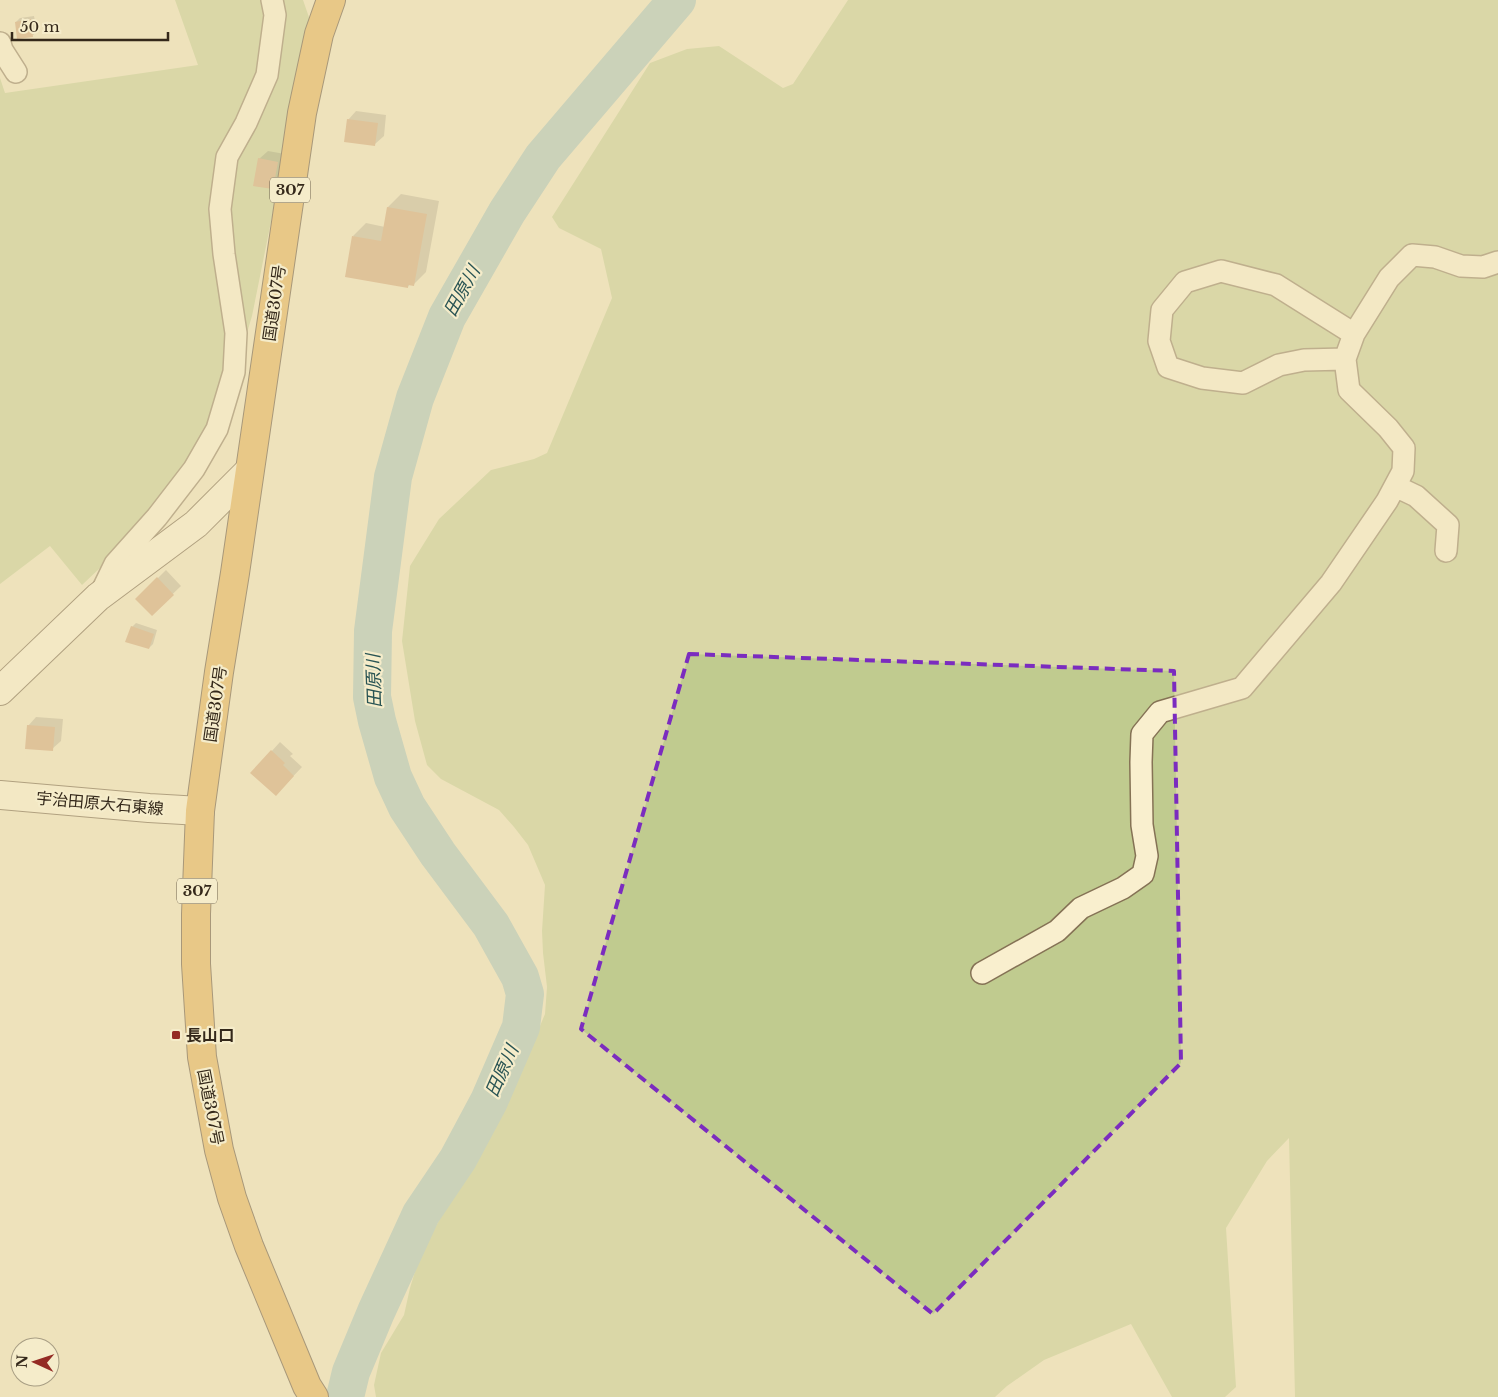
<svg xmlns="http://www.w3.org/2000/svg" width="1498" height="1397" font-family="'Libre Baskerville','Noto Sans JP',serif">
<rect width="100%" height="100%" fill="#eee2bb"/>
<path fill="#c0cb8f" d="M 175,0 L 303,0 L 311,23 L 252,316 L 207,467 L 82,585 L 50,546 L 0,584 L 0,78 L 5,93 L 198,65 Z
M 848,0 L 1498,0 L 1498,1397 L 1295,1397 L 1289,1138 L 1267,1161 L 1226,1228 L 1236,1387 L 1225,1397 L 1172,1397 L 1131,1324 L 1044,1360 L 1007,1386 L 995,1397 L 376,1397 L 374,1385 L 381,1353 L 404,1315 L 410,1288 L 420,1255 L 442,1215 L 463,1183 L 507,1104 L 545,1014 L 547,987 L 543,953 L 542,931 L 545,885 L 528,845 L 514,827 L 499,810 L 441,779 L 427,765 L 415,721 L 402,641 L 410,566 L 439,519 L 491,470 L 534,459 L 547,453 L 612,298 L 601,249 L 559,228 L 552,217 L 650,63 L 687,49 L 719,46 L 783,88 L 793,84 Z"/>
<path fill="#0003" d="M 34,16 L 37,32 L 33,35 L 16,22 L 20,18 Z
M 356,111 L 386,115 L 384,136 L 375,144 L 348,120 Z
M 268,151 L 285,154 L 281,179 L 272,187 L 259,159 Z
M 401,194 L 439,201 L 426,272 L 413,285 L 410,284 L 408,287 L 353,236 L 366,223 L 385,227 L 388,207 Z
M 166,570 L 181,586 L 152,614 L 137,599 Z
M 136,623 L 157,630 L 153,644 L 149,648 L 132,627 Z
M 36,717 L 63,719 L 61,741 L 52,749 L 28,726 Z
M 280,742 L 293,754 L 290,756 L 302,767 L 284,786 L 252,773 Z"/>
<g fill="none" stroke-linecap="round" stroke-linejoin="round">
<path stroke="#9fbeb7" stroke-width="38" d="M 345,1397 L 351,1372 L 376,1312 L 421,1214 L 458,1159 L 489,1101 L 521,1027 L 525,994 L 520,977 L 491,925 L 438,854 L 407,807 L 393,777 L 377,721 L 372,697 L 373,631 L 393,477 L 415,398 L 447,317 L 507,212 L 543,157 L 677,0"/>
</g>
<path fill="#cd9d70" d="M 31,19 L 33,37 L 17,39 L 15,22 Z
M 347,119 L 378,123 L 375,146 L 344,142 Z
M 258,158 L 278,162 L 273,189 L 253,186 Z
M 387,207 L 427,214 L 414,286 L 408,285 L 408,288 L 345,277 L 352,236 L 381,241 Z
M 157,577 L 174,595 L 152,616 L 135,599 Z
M 131,626 L 154,634 L 149,649 L 125,642 Z
M 27,725 L 55,727 L 53,751 L 25,749 Z
M 271,750 L 285,763 L 283,765 L 294,776 L 276,796 L 250,773 Z"/>
<g fill="none" stroke-linecap="round" stroke-linejoin="round">
<defs>
<path id="street" d="M 0,43 L 2,50 L 16,72
M 1345,359 L 1304,360 L 1279,365 L 1243,383 L 1202,378 L 1168,367 L 1159,341 L 1162,310 L 1185,282 L 1221,271 L 1276,285 L 1354,334
M 1395,486 L 1416,496 L 1448,525 L 1446,551
M 100,595 L 115,564 L 157,517 L 194,469 L 217,429 L 234,372 L 236,333 L 224,254 L 220,209 L 227,157 L 246,123 L 267,75 L 275,15 L 272,0
M 982,973 L 1057,931 L 1081,908 L 1123,888 L 1143,874 L 1147,856 L 1142,825 L 1141,762 L 1142,734 L 1160,712 L 1242,688 L 1331,583 L 1387,501 L 1403,471 L 1404,448 L 1388,428 L 1349,390 L 1345,359 L 1354,334 L 1389,278 L 1412,255 L 1435,257 L 1461,266 L 1483,267 L 1498,262"/>
<path id="secondary" d="M 0,691 L 98,597 L 196,524 L 249,471
M 0,795 L 149,808 L 200,811"/>
<path id="highway" d="M 314,1397 L 307,1386 L 249,1246 L 232,1198 L 219,1150 L 202,1057 L 196,964 L 196,914 L 200,811 L 219,672 L 235,573 L 302,113 L 319,34 L 331,0"/>
</defs>
<use href="#street" stroke="#857255" stroke-width="24"/>
<use href="#secondary" stroke="#665338" stroke-width="30"/>
<use href="#highway" stroke="#523f2a" stroke-width="30"/>
<use href="#street" stroke="#f9efce" stroke-width="21"/>
<use href="#secondary" stroke="#f9efce" stroke-width="28"/>
<use href="#highway" stroke="#e1a848" stroke-width="28"/>
</g>
<path d="M0 0H1498V1397H0ZM 689,654 L 1174,671 L 1181,1063 L 933,1314 L 581,1029 Z" fill="#eee2bb" fill-opacity=".55" fill-rule="evenodd"/>
<path fill="none" stroke="#7b2cbf" stroke-width="4" stroke-dasharray="10 6" stroke-linejoin="round" d="M 689,654 L 1174,671 L 1181,1063 L 933,1314 L 581,1029 Z"/>
<rect fill="#942b24" stroke="#f5ecca" stroke-width="2" x="171" y="1030" width="10" height="10" rx="2.5"/>
<g text-anchor="middle" stroke-width="4.5" stroke-linejoin="round" paint-order="stroke">
<g fill="#f5ecca" stroke="#6e634f" stroke-width="1">
<rect x="270" y="177.5" width="40" height="25" rx="4"/>
<rect x="177" y="878.5" width="40" height="25" rx="4"/>
</g>
<g font-size="15" font-weight="bold" fill="#34281a">
<text x="290" y="195">307</text>
<text x="197" y="896">307</text>
</g>
<g font-size="16" fill="#34281a" stroke="#f5ecca">
<text transform="translate(274 303) rotate(-82)" y="6">国道307号</text>
<text transform="translate(215 704) rotate(-82)" y="6">国道307号</text>
<text transform="translate(100 803) rotate(5)" y="6">宇治田原大石東線</text>
<text transform="translate(211 1107) rotate(79)" y="6">国道307号</text>
</g>
<g font-size="16" font-weight="bold" fill="#34281a" stroke="#f5ecca" text-anchor="start">
<text x="186" y="1041">長山口</text>
</g>
<g font-size="18" font-style="italic" fill="#295454" stroke="#f5ecca">
<text transform="translate(462 291) rotate(-61)" y="6">田原川</text>
<text transform="translate(374 681) rotate(-92)" y="6">田原川</text>
<text transform="translate(502 1071) rotate(-66)" y="6">田原川</text>
</g>
</g>
<g transform="translate(35 1362) rotate(273)"><circle r="24" fill="#f5ecca" stroke="#a89e84"/>
<path d="M0-4L9 19L0 12L-9 19Z" fill="#942b24"/>
<text y="-8" font-size="14" font-weight="bold" text-anchor="middle" fill="#34281a">N</text>
</g>
<path d="M12 32v8h156v-8" fill="none" stroke="#34281a" stroke-width="2.5"/>
<text x="20" y="32" font-size="15" fill="#34281a" stroke="#f5ecca" stroke-width="4" paint-order="stroke">50 m</text>
</svg>
